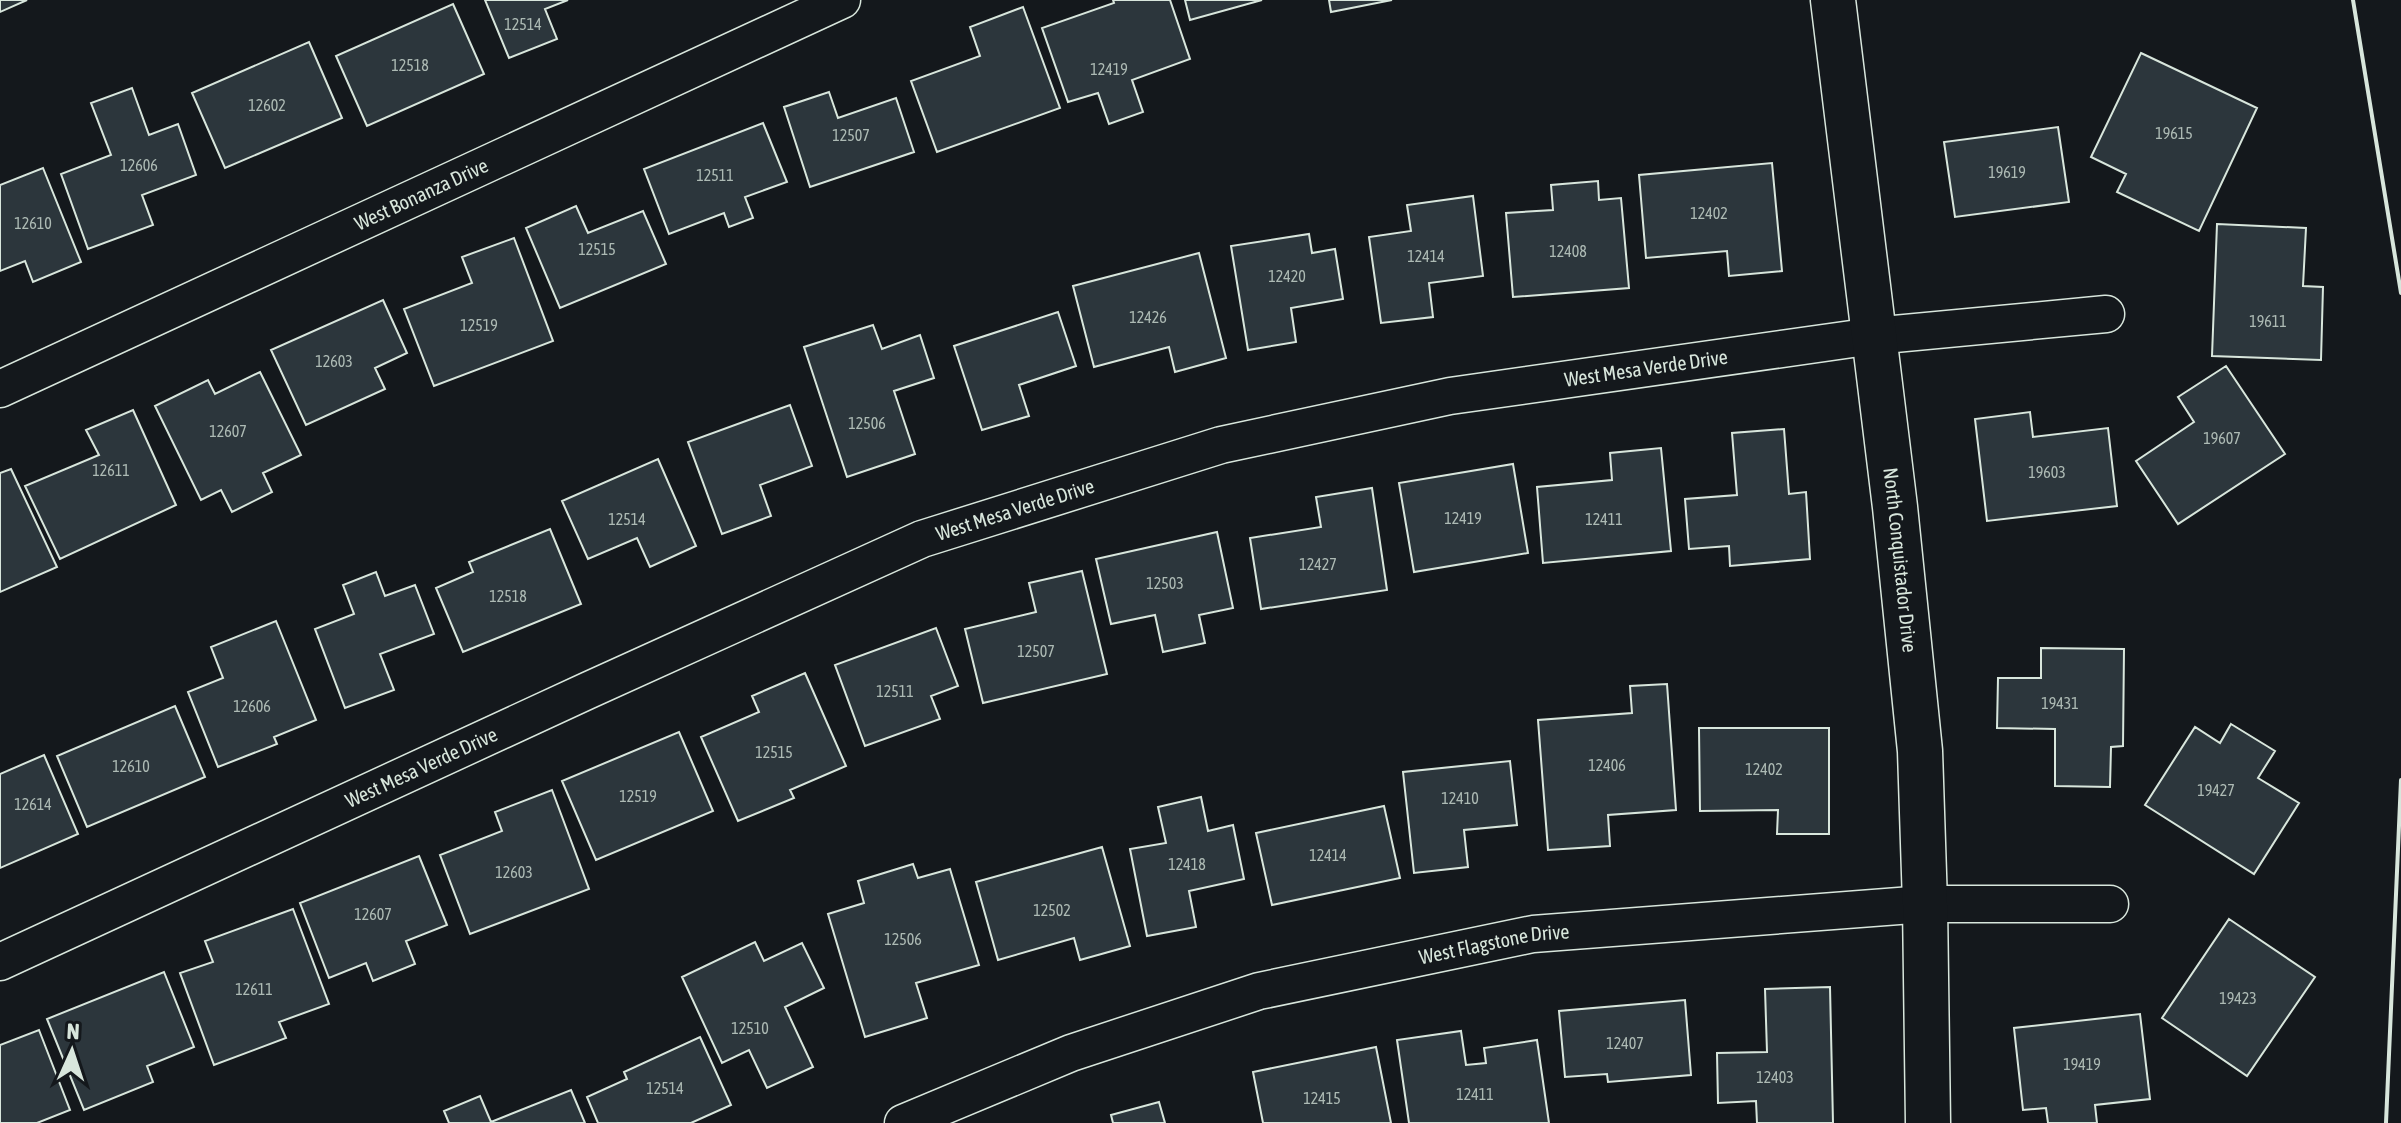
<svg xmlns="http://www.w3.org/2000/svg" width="2401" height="1123" font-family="'Asap Condensed',sans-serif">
<rect width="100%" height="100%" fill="#14181c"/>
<path fill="#2c363c" stroke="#d8e6dc" stroke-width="2" d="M 0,0 L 27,0 L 0,12 Z
M 485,0 L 568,0 L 545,9 L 557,39 L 509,58 Z
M 1113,0 L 1170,0 L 1190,59 L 1132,80 L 1143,112 L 1109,124 L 1098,93 L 1068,102 L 1042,28 L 1114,3 Z
M 1185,0 L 1262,0 L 1190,20 Z
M 1329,0 L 1392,0 L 1331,12 Z
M 453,4 L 484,74 L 367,126 L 336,56 Z
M 1023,7 L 1060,108 L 937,152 L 911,81 L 980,56 L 970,27 Z
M 309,42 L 342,118 L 225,168 L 192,93 Z
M 2141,53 L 2257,108 L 2199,231 L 2117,192 L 2126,174 L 2091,157 Z
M 132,88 L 149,135 L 178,124 L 196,175 L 142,195 L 153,225 L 88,249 L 61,174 L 111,155 L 91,103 Z
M 829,92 L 838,118 L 896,98 L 914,152 L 810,187 L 784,107 Z
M 763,123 L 787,182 L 745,197 L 753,218 L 729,227 L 724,213 L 669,234 L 644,169 Z
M 2058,127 L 2069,202 L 1955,217 L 1944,142 Z
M 1772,163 L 1782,271 L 1729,276 L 1727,251 L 1646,258 L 1639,175 Z
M 43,168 L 81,262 L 33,282 L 25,261 L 0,271 L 0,185 Z
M 1598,181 L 1599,200 L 1621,198 L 1629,288 L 1513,297 L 1506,213 L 1553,210 L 1551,185 Z
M 1473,196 L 1483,276 L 1429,283 L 1433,317 L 1381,323 L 1369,237 L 1411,231 L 1407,205 Z
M 576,206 L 588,233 L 643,211 L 666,264 L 560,308 L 526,228 Z
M 2217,224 L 2306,228 L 2303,286 L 2323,287 L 2321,360 L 2212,356 Z
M 1309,234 L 1312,253 L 1335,249 L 1343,299 L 1291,308 L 1296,342 L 1248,350 L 1231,246 Z
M 514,238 L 553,341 L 434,386 L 404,309 L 472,283 L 462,257 Z
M 1199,253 L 1226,358 L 1175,372 L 1169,347 L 1094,367 L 1073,286 Z
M 383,300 L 407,353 L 375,368 L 385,389 L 306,425 L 271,350 Z
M 1058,312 L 1076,366 L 1019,385 L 1029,416 L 982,430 L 954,346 Z
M 873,325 L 882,349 L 920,335 L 934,378 L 894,391 L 915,454 L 847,477 L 804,347 Z
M 2226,366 L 2285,454 L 2178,524 L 2136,461 L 2194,422 L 2178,397 Z
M 260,372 L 301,455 L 263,473 L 272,492 L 232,512 L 221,490 L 201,500 L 155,406 L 208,380 L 215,394 Z
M 790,405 L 812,466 L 760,485 L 771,516 L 722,534 L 688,442 Z
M 133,410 L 176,505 L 60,559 L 25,486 L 99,455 L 86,430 Z
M 2030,412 L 2033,437 L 2108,428 L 2117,506 L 1987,521 L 1975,419 Z
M 1784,429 L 1789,494 L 1806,492 L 1810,559 L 1730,566 L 1729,546 L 1689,549 L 1685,499 L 1737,495 L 1732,433 Z
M 1661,448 L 1671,551 L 1543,563 L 1537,487 L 1612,480 L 1610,453 Z
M 658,459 L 696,546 L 650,567 L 637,538 L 588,559 L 562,501 Z
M 1513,464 L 1528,553 L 1414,572 L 1399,483 Z
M 11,469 L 57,567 L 0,592 L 0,473 Z
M 1372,488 L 1387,590 L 1261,609 L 1250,538 L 1321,527 L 1316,497 Z
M 550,529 L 581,604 L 463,652 L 436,588 L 473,572 L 469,562 Z
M 1217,532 L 1233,608 L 1199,615 L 1205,643 L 1163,652 L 1155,615 L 1111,624 L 1096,559 Z
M 1082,571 L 1107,674 L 983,703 L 965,629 L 1036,612 L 1029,583 Z
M 376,572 L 385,596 L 415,585 L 434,634 L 380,654 L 394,690 L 345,708 L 315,629 L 354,614 L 343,585 Z
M 276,621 L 316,720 L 274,737 L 277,744 L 218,767 L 188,692 L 223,678 L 211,647 Z
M 936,628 L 958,686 L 931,696 L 940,719 L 865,746 L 835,665 Z
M 2041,648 L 2124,649 L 2123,746 L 2111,747 L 2110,787 L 2055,786 L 2055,729 L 1997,728 L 1998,678 L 2041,678 Z
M 805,673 L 846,766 L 790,790 L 794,798 L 738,821 L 701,737 L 759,712 L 752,696 Z
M 1667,684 L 1676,810 L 1608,815 L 1610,846 L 1548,850 L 1538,720 L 1632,713 L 1630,686 Z
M 175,706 L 205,777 L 87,827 L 57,756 Z
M 2231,724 L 2275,751 L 2258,778 L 2299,803 L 2254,874 L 2145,805 L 2195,727 L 2220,743 Z
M 1699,728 L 1829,728 L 1829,834 L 1777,834 L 1778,810 L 1700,811 Z
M 679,732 L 713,811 L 596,860 L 562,781 Z
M 44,755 L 78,834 L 0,868 L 0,774 Z
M 1510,761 L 1517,825 L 1464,830 L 1468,867 L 1414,873 L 1403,772 Z
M 552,790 L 589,889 L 470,934 L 440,855 L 502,831 L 495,812 Z
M 1201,797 L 1208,831 L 1233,825 L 1244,879 L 1189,891 L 1196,927 L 1147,936 L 1130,849 L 1166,843 L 1158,807 Z
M 1384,806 L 1400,878 L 1272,905 L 1256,833 Z
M 1102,847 L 1130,946 L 1080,960 L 1074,938 L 998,960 L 976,882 Z
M 419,856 L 447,925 L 406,941 L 415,964 L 373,981 L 366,963 L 329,978 L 300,903 Z
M 913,864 L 918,878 L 950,869 L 979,965 L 916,983 L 927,1018 L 865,1037 L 828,914 L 864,903 L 858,881 Z
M 293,909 L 329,1004 L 279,1022 L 286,1038 L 214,1065 L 180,973 L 213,962 L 205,941 Z
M 2229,919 L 2315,977 L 2247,1076 L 2162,1018 Z
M 755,942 L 764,961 L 802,943 L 824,988 L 785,1007 L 813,1067 L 767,1088 L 749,1050 L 722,1063 L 682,977 Z
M 164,972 L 194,1047 L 147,1066 L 153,1082 L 84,1110 L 47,1019 Z
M 1830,987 L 1833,1123 L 1757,1123 L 1756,1101 L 1718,1103 L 1717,1053 L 1767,1052 L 1765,989 Z
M 1685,1000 L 1691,1075 L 1608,1082 L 1607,1074 L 1565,1077 L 1559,1011 Z
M 2140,1014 L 2150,1099 L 2095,1105 L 2097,1123 L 2048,1123 L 2046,1108 L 2023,1110 L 2014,1028 Z
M 39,1030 L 70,1110 L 37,1123 L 0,1123 L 0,1045 Z
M 1461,1031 L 1466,1065 L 1486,1063 L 1484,1048 L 1537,1040 L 1549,1123 L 1409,1123 L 1397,1040 Z
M 700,1037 L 731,1105 L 691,1123 L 598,1123 L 587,1097 L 627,1079 L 624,1072 Z
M 1376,1047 L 1391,1123 L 1263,1123 L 1253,1072 Z
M 571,1090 L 585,1123 L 449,1123 L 444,1111 L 480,1096 L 491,1122 Z
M 1159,1102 L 1165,1123 L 1113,1123 L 1111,1115 Z"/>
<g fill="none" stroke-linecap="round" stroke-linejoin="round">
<defs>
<g id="minor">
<path id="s1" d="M 0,389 L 842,0"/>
<path id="s2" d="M 0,962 L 589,690 L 922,539 L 1221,445 L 1450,396 L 1873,336 L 2106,314"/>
<path id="s3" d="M 903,1123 L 1071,1053 L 1259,991 L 1533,934 L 1925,904 L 2110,904"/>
</g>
<g id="tertiary">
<path id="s4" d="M 1833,0 L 1895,507 L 1920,751 L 1925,904 L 1928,1123"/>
</g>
</defs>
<use href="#minor" stroke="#d8e6dc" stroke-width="39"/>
<use href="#tertiary" stroke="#d8e6dc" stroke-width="47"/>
<use href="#minor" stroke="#14181c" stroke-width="36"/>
<use href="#tertiary" stroke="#14181c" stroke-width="44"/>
<path stroke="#d8e6dc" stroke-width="4" d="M 2353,0 L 2401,293
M 2386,1123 L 2401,780"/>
</g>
<g text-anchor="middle" stroke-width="6" stroke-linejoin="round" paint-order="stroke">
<g font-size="16" fill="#adbab4">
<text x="523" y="30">12514</text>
<text x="410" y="71">12518</text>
<text x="1109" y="75">12419</text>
<text x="267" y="111">12602</text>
<text x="2174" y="139">19615</text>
<text x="851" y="141">12507</text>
<text x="139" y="171">12606</text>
<text x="2007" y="178">19619</text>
<text x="715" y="181">12511</text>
<text x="1709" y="219">12402</text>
<text x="33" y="229">12610</text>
<text x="597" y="255">12515</text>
<text x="1568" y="257">12408</text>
<text x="1426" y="262">12414</text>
<text x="1287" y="282">12420</text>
<text x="1148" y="323">12426</text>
<text x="2268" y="327">19611</text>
<text x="479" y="331">12519</text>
<text x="334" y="367">12603</text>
<text x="867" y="429">12506</text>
<text x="228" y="437">12607</text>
<text x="2222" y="444">19607</text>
<text x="111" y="476">12611</text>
<text x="2047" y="478">19603</text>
<text x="1463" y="524">12419</text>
<text x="627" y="525">12514</text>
<text x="1604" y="525">12411</text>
<text x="1318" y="570">12427</text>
<text x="1165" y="589">12503</text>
<text x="508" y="602">12518</text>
<text x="1036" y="657">12507</text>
<text x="895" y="697">12511</text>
<text x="2060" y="709">19431</text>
<text x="252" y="712">12606</text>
<text x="774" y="758">12515</text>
<text x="1607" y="771">12406</text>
<text x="131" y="772">12610</text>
<text x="1764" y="775">12402</text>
<text x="2216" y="796">19427</text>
<text x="638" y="802">12519</text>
<text x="1460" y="804">12410</text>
<text x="33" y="810">12614</text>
<text x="1328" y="861">12414</text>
<text x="1187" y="870">12418</text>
<text x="514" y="878">12603</text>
<text x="1052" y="916">12502</text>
<text x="373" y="920">12607</text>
<text x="903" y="945">12506</text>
<text x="254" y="995">12611</text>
<text x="2238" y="1004">19423</text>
<text x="750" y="1034">12510</text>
<text x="1625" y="1049">12407</text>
<text x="2082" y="1070">19419</text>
<text x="1775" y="1083">12403</text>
<text x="665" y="1094">12514</text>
<text x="1475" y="1100">12411</text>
<text x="1322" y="1104">12415</text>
</g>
<g font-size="20" fill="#d8e6dc" stroke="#14181c">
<text dy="7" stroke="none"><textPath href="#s1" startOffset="464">West Bonanza Drive</textPath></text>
<text dy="7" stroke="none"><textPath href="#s2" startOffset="1760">West Mesa Verde Drive</textPath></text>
<text dy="7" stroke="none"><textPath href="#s2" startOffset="1112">West Mesa Verde Drive</textPath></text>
<text dy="7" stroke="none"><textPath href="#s4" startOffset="564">North Conquistador Drive</textPath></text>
<text dy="7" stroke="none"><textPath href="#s2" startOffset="464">West Mesa Verde Drive</textPath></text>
<text dy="7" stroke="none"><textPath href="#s3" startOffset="620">West Flagstone Drive</textPath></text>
</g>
</g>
<g transform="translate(72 1051) rotate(3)" stroke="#14181c" stroke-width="6" paint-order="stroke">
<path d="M0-6L14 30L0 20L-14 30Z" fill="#d8e6dc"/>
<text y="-12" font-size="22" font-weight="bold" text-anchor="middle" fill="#d8e6dc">N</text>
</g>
</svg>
